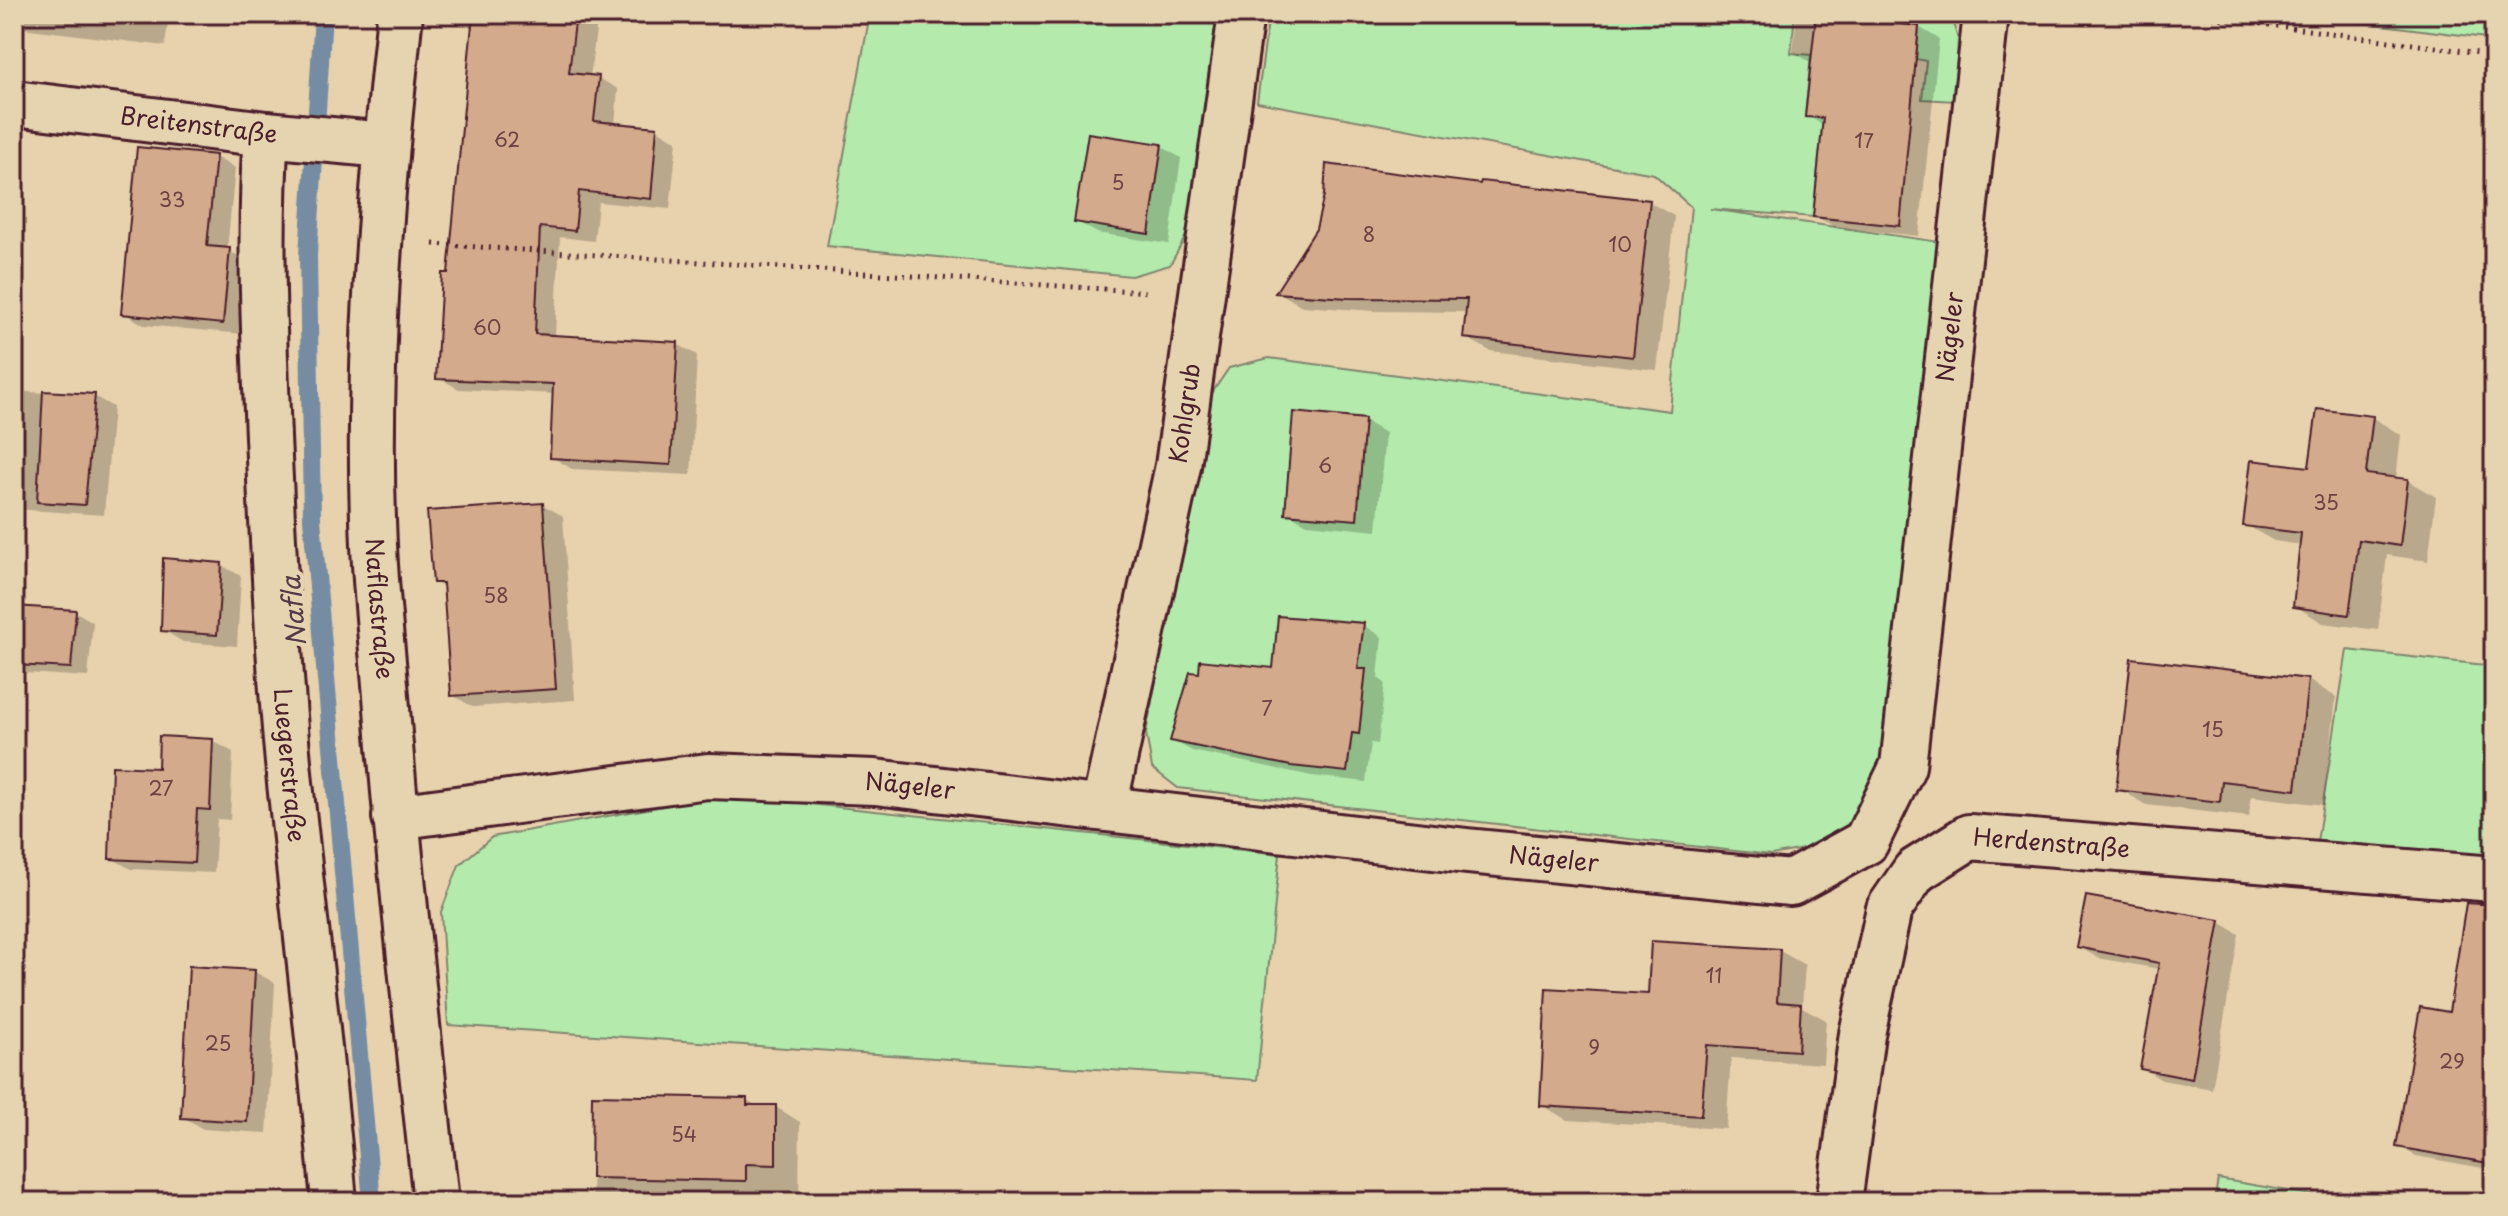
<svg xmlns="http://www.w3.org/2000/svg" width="2508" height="1216" font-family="'Playpen Sans',sans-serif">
<rect width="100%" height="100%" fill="#e8d2ae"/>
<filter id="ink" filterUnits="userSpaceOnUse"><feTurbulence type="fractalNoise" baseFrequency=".0125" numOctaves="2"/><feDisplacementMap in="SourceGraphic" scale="16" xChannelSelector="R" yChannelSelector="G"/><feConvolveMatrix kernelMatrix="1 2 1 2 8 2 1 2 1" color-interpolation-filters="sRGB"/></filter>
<g filter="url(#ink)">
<path fill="#b4ebad" stroke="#7f856c" stroke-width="2" d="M 870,14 L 1217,14 L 1187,234 L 1170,265 L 1131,276 L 827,246 Z
M 1269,14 L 1795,14 L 1791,53 L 1811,55 L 1805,116 L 1823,118 L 1813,217 L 1710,209 L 1940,242 L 1883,772 L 1849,824 L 1814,847 L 1771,855 L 1178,788 L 1152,768 L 1146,733 L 1210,396 L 1229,368 L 1269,358 L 1670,411 L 1691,207 L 1654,174 L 1257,102 Z
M 1841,14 L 1950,14 L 1958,39 L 1955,101 L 1922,99 L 1926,61 L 1916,59 L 1919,26 L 1841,18 Z
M 2294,14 L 2494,14 L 2494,39 Z
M 2347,650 L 2494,666 L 2494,858 L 2317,842 Z
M 724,795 L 1280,854 L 1257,1080 L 448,1025 L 441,912 L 459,865 L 492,837 Z
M 2218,1179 L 2353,1202 L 2214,1202 Z"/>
<path fill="#0003" d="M 14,14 L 169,14 L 165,46 L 14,27 Z
M 468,14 L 598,14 L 590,77 L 598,78 L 618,89 L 615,125 L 657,129 L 677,141 L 670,209 L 598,202 L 594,241 L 560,237 L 555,337 L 677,344 L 697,355 L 691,475 L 572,469 L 552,457 L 555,394 L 459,389 L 439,378 L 474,29 L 467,25 Z
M 1797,14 L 1862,14 L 1861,22 L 1919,27 L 1939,39 L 1919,236 L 1835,227 L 1815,216 L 1824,126 L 1807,115 L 1812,63 L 1793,52 Z
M 1161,146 L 1181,158 L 1169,244 L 1097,233 L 1076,221 Z
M 215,157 L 235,168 L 227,250 L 250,262 L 243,334 L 144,325 L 124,313 Z
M 1482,186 L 1649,202 L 1674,216 L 1657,370 L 1490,351 L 1465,337 L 1468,312 L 1374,311 L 1302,306 L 1278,292 L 1318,230 L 1326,196 Z
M 14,391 L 94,396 L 113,407 L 104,515 L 14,509 Z
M 2373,418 L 2401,435 L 2396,480 L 2408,481 L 2436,497 L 2428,561 L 2387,555 L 2378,630 L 2323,623 L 2295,606 L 2302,545 L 2274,541 L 2246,525 Z
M 1365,421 L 1385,433 L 1377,531 L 1307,524 L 1287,513 Z
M 543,505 L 563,516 L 575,700 L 473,707 L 452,695 L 445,588 L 434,582 Z
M 221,565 L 241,576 L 237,646 L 183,642 L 163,630 Z
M 14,608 L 76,612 L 93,622 L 88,677 L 25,673 L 14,667 Z
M 1363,625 L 1382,637 L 1378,678 L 1385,683 L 1378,744 L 1371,743 L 1366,782 L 1312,776 L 1192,751 L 1172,740 L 1275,670 Z
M 2308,680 L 2336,697 L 2324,805 L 2251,796 L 2249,817 L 2147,805 L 2119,789 Z
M 213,741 L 233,752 L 230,820 L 217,819 L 214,873 L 131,869 L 111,858 L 160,770 Z
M 2219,922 L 2239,934 L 2212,1089 L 2162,1080 L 2142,1068 L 2159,969 L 2098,958 L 2078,946 Z
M 1780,951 L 1805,965 L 1802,1007 L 1826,1020 L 1823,1064 L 1731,1058 L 1726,1129 L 1567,1120 L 1542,1105 L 1650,996 Z
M 2494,971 L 2494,1170 L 2416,1156 L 2398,1146 L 2451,1014 Z
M 255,972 L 275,983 L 267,1133 L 203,1129 L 183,1117 Z
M 594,1097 L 747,1100 L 759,1107 L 776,1107 L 800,1122 L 799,1202 L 592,1202 Z
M 2013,1189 L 2084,1202 L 2011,1202 Z
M 1244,1193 L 1354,1200 L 1357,1202 L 1243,1202 Z"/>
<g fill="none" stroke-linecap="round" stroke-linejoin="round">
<path stroke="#748ca2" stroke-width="18" d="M 323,14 L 308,255 L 312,519 L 372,1202"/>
</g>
<path fill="#d3aa8c" stroke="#4a1f2b" stroke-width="2" d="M 473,14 L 576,14 L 569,73 L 599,76 L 594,121 L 657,127 L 651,199 L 579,191 L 575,231 L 540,227 L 535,334 L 678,342 L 671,465 L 550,458 L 553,384 L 436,379 L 442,273 L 448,273 Z
M 1816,15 L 1919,26 L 1900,226 L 1813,217 L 1823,118 L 1805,117 Z
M 1088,133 L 1162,144 L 1149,234 L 1074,222 Z
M 137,147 L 216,155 L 207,246 L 230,248 L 223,324 L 121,314 Z
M 1326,164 L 1480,184 L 1481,181 L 1650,200 L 1633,357 L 1463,338 L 1467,299 L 1348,298 L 1275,293 L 1316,229 L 1324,195 Z
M 43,391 L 95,394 L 85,505 L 37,502 Z
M 2317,409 L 2373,416 L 2366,474 L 2408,479 L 2400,546 L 2359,540 L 2349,615 L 2293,607 L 2301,533 L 2243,526 L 2251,460 L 2309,467 Z
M 1293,412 L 1365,419 L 1357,520 L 1285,514 Z
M 543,503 L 556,689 L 451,696 L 443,583 L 433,583 L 427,511 Z
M 163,558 L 222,563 L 217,635 L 161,631 Z
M 14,606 L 76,610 L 71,668 L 14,665 Z
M 1278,616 L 1364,623 L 1358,669 L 1366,669 L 1359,734 L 1352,733 L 1347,772 L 1291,766 L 1170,741 L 1190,672 L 1199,673 L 1200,660 L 1273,668 Z
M 2131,658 L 2308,679 L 2296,790 L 2222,781 L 2220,802 L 2116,790 Z
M 159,736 L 213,739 L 210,810 L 197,809 L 194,863 L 109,859 L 112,766 L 158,768 Z
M 2086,896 L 2220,920 L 2192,1079 L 2140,1069 L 2159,963 L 2076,947 Z
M 2466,903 L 2494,905 L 2494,1164 L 2396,1147 L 2420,1007 L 2449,1012 Z
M 1651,941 L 1780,949 L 1777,1002 L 1801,1004 L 1798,1051 L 1707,1045 L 1701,1116 L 1540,1106 L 1546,988 L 1648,994 Z
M 189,966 L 255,970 L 247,1122 L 181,1118 Z
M 592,1095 L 747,1098 L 747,1105 L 776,1105 L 776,1165 L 746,1164 L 746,1181 L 591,1178 Z"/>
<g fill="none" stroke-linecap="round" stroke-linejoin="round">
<defs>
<g id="street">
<path id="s1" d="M 400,14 C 381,190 366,369 374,545 C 376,596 382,646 386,696 C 399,865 418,1033 436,1202"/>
<path id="s2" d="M 14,103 L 266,134 L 385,145"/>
<path id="s3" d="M 266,134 C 259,234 264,336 268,437 C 274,561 279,686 293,811 C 307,941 323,1071 334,1202"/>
<path id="s4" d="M 1104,807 L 1178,466 L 1241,14"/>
<path id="s5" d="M 395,817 L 708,776 L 875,782 L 1467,851 L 1791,883 L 1866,842 L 1903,766 L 1986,14"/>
<path id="s6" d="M 1839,1202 L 1862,1034 L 1889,909 L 1915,871 L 1969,837 L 2494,879"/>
</g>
</defs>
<use href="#street" stroke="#4a1f2b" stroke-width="50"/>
<path stroke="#4a1f2b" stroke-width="5" stroke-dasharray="2 6" stroke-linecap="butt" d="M 2189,14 L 2494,55
M 433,244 L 1149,292"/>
<use href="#street" stroke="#e6d4b1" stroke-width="44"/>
</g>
</g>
<g text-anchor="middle" stroke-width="8" stroke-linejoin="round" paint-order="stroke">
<g font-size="20" fill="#6c4243">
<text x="507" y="147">62</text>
<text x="1864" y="148">17</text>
<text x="1118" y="190">5</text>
<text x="172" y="207">33</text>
<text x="1369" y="242">8</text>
<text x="1620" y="252">10</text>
<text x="487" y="335">60</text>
<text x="1325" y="473">6</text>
<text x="2326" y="510">35</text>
<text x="496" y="603">58</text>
<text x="1267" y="716">7</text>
<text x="2213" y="737">15</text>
<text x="161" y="796">27</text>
<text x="1714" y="983">11</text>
<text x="218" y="1051">25</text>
<text x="1594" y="1055">9</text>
<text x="2452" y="1069">29</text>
<text x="684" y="1142">54</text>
</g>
<g font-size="24" fill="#4a1f2b" stroke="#e6d4b1">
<text dy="8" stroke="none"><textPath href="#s2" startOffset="186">Breitenstraße</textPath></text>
<text dy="8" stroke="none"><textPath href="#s5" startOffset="2006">Nägeler</textPath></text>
<text dy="8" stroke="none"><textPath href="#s4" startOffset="402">Kohlgrub</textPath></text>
<text dy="8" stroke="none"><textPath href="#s1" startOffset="596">Naflastraße</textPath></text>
<text dy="8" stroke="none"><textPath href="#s3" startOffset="632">Luegerstraße</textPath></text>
<text dy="8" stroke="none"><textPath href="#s5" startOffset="518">Nägeler</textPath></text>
<text dy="8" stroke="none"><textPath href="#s6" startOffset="490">Herdenstraße</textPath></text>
<text dy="8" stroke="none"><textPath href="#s5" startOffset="1166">Nägeler</textPath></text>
</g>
<g font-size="26" font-style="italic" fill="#543a49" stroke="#e6d4b1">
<text transform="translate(294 611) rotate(-95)" y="9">Nafla</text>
</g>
</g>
<rect width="2508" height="1216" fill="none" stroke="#e6d4b1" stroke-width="48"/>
<rect x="24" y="24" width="2460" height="1168" fill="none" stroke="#4a1f2b" stroke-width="3" filter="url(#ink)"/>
</svg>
